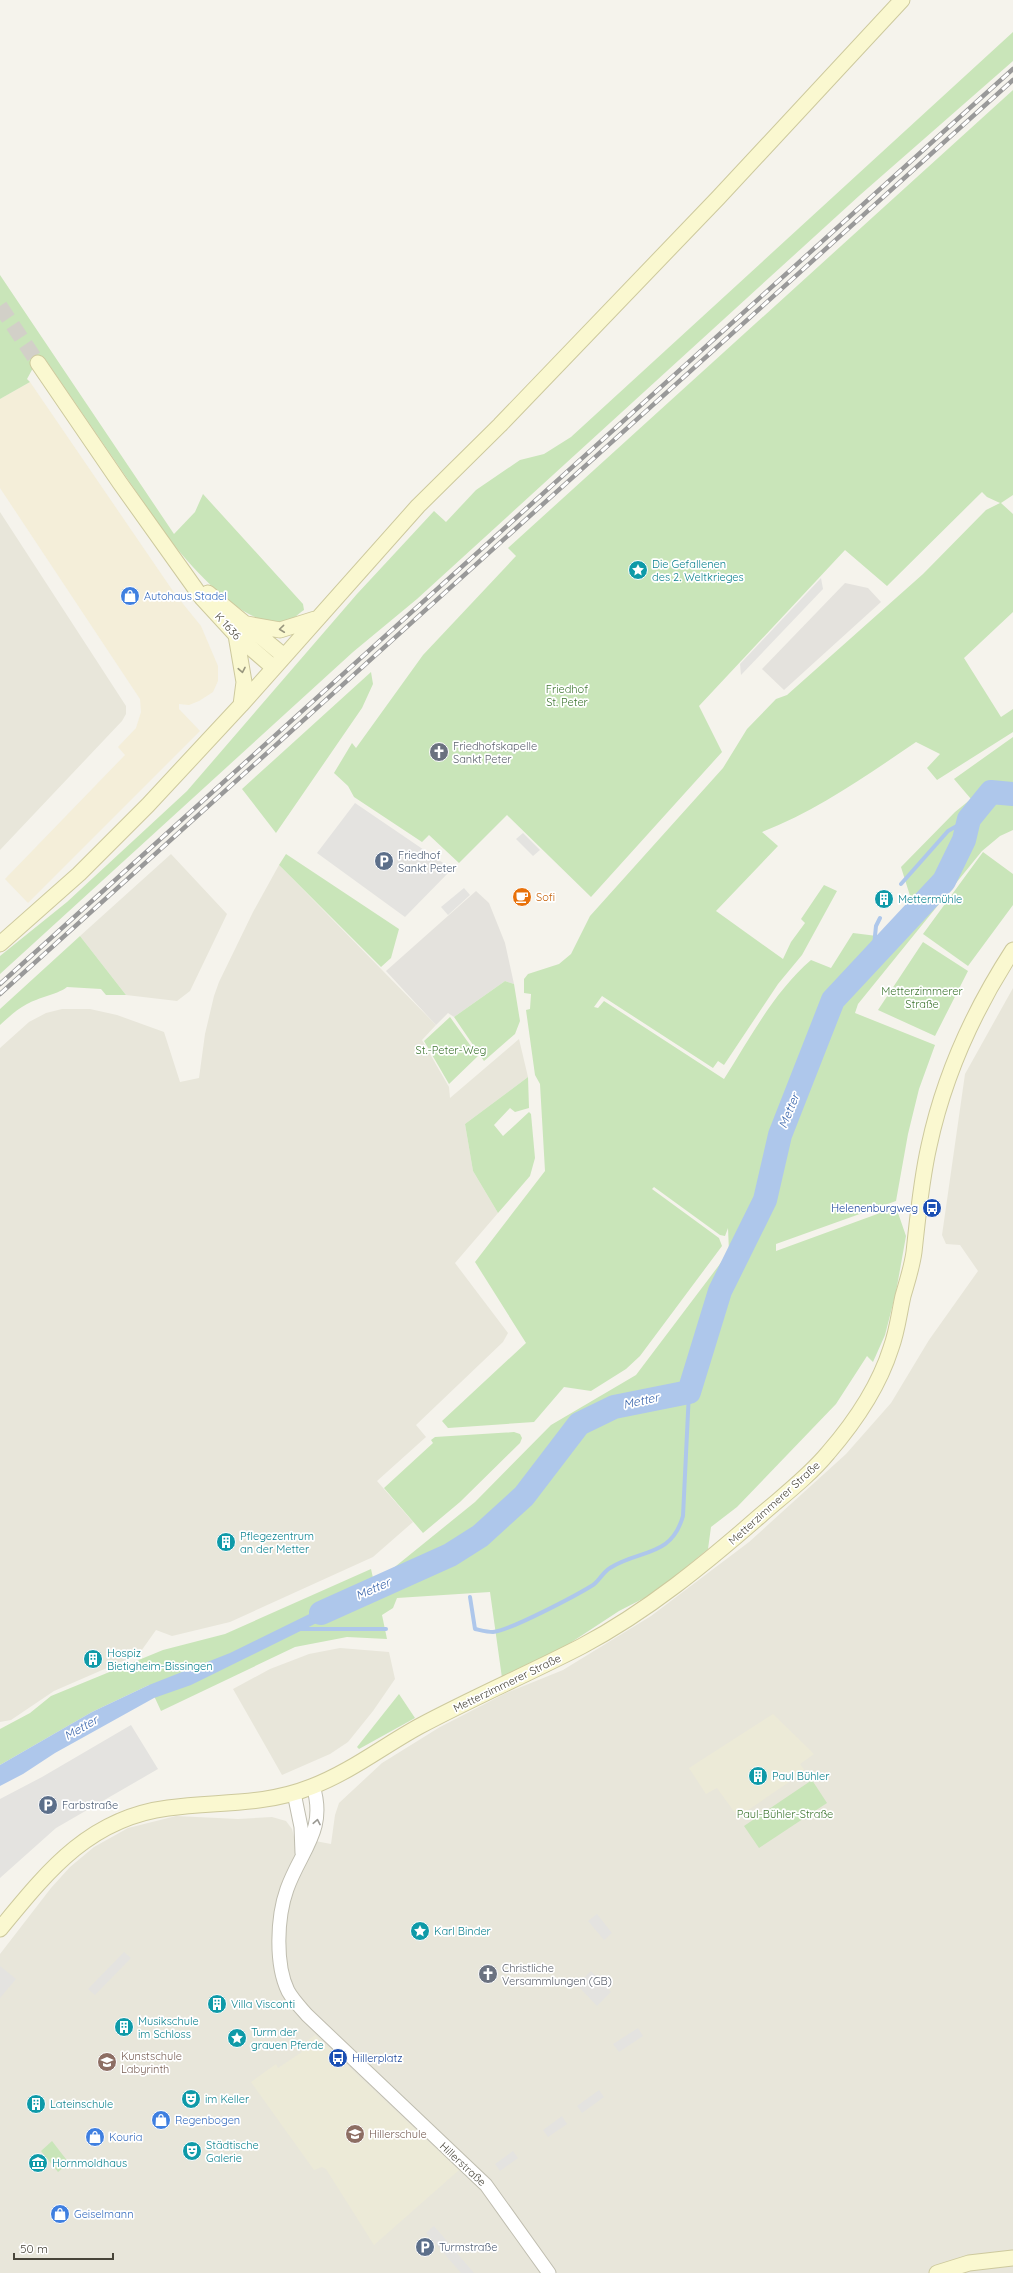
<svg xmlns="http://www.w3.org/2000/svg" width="1013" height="2273" font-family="Quicksand,sans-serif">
<rect width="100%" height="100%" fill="#f5f3ec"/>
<path fill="#e8e6da" d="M 0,512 L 126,706 L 126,714 L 122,721 L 0,850 Z
M 171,854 L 227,914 L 190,991 L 177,1001 L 126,995 L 80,936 Z
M 279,865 L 436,1025 L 422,1040 L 449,1087 L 450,1098 L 519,1039 L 528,1077 L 465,1124 L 473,1171 L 498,1213 L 455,1263 L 508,1333 L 503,1342 L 416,1425 L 426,1437 L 377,1481 L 413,1522 L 373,1557 L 230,1622 L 172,1636 L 156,1630 L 139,1654 L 54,1691 L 11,1720 L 0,1722 L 0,1048 L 29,1022 L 46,1013 L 62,1009 L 90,1009 L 117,1015 L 164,1032 L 180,1082 L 199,1078 L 205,1034 L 214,996 L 219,982 L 253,912 Z
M 1013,988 L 1013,2273 L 0,2273 L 0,1954 L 51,1888 L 70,1867 L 94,1847 L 128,1828 L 176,1816 L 238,1819 L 272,1817 L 286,1821 L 292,1829 L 294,1837 L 331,1844 L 335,1815 L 339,1803 L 382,1763 L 440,1727 L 506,1693 L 563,1670 L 651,1616 L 749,1542 L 846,1454 L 891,1403 L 929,1340 L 978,1271 L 960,1245 L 946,1244 L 942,1235 L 965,1074 Z
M 340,1648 L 389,1652 L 395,1679 L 373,1711 L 348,1742 L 330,1754 L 282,1775 L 233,1689 L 270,1669 L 309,1654 Z"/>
<path fill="#f4eed9" d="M 30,382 L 175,594 L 201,626 L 218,666 L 218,681 L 213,692 L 199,701 L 189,705 L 179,704 L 179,709 L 200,731 L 28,903 L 5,879 L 125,755 L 118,747 L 136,728 L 141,712 L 140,699 L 0,488 L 0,399 Z"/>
<path fill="#e4e2dd" d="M 845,583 L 868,588 L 881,602 L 784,690 L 762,669 Z
M 476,891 L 489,903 L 505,943 L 514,984 L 505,981 L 454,1017 L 448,1013 L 436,1025 L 386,971 Z"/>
<path fill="#ecead7" d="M 773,1714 L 814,1754 L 800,1764 L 805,1771 L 738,1817 L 717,1788 L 706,1794 L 689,1768 Z
M 315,2035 L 459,2170 L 374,2245 L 326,2169 L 322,2167 L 314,2170 L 251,2082 L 276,2064 L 278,2068 L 302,2052 L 299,2047 Z"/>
<path fill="#c9e5b9" d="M 1013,32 L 1013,61 L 860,195 L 417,599 L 353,652 L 0,974 L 0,956 L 67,902 L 187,791 L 357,594 L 434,511 L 446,522 L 476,490 L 520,460 L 544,454 L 571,437 Z
M 1013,90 L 1013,495 L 1001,503 L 1013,514 L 1013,612 L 964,658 L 1001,717 L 1013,709 L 1013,732 L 937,780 L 927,768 L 940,754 L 916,742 C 866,776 818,810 762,832 L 778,846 L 716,911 L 783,959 L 791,942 L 805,923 L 801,919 L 824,885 L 837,891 L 802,955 L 778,984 L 724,1065 L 718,1061 L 713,1068 L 602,996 L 594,1007 L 598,1008 L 604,1001 L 724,1079 C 750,1038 774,992 811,960 L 831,968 L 853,933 L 885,937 L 911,899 L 901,867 L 955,812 L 971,799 L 954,779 L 1013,737 L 1013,830 L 1000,836 L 982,851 L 858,1004 L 855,1013 L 935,1045 L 919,1089 L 908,1134 L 896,1201 L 776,1244 L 776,1251 L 891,1209 L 897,1210 L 906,1236 L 896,1292 L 885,1335 L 873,1362 L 867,1356 L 836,1404 L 737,1507 L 711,1527 L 708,1549 L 656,1592 L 619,1611 L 561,1649 L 502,1678 L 490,1592 L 397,1598 L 393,1608 L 382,1615 L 387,1639 L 347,1637 L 295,1647 L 161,1711 L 149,1685 L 92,1712 L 0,1765 L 0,1729 L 30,1713 L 51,1696 L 163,1650 L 225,1634 L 371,1569 L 375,1587 L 391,1570 L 475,1502 L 551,1425 L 636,1375 L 729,1252 L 728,1228 L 725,1236 L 720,1235 L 654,1187 L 652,1189 L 719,1238 L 722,1246 L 640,1356 L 626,1369 L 591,1391 L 564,1387 L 534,1422 L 448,1428 L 442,1421 L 526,1343 L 475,1262 L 545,1171 L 540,1084 L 535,1075 L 526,1010 L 530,1009 L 531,994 L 524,993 L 524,979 L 528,974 L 559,964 L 571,954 L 590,916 L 723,768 L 747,729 L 776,699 L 787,695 L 923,574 L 986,510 L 1000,503 L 987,497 L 982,492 L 887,586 L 845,550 L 699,706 L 722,752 L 591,897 L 507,815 L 459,863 L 429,835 L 422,842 L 354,797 L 348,786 L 334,773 L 352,743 L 356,748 L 423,655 L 516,556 L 508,548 Z
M 0,275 L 174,534 L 195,512 L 203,494 L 303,604 L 304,610 C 299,613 294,619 288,621 C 247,634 188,563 166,535 L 45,359 L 33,368 L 27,379 L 30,382 L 0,399 Z
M 371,672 L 373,684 L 362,708 L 276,833 L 242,789 Z
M 983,852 L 1013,874 L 1013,905 L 968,966 L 923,934 Z
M 286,854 L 399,929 L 391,958 L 381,967 L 279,865 Z
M 80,936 L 126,995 L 106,995 L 101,989 L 67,987 C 61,993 37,998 27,1004 C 17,1009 8,1018 0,1025 L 0,1009 Z
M 923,942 L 968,971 L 935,1036 L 878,1010 Z
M 505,981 L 514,984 L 520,1021 L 515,1034 L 484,1061 L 454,1017 Z
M 450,1017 L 478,1056 L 449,1084 L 424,1041 Z
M 528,1077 L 529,1108 L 515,1112 L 510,1108 L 494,1125 L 503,1136 L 529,1112 L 531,1114 L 535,1158 L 530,1176 L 498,1213 L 473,1171 L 465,1124 Z
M 514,1432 L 520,1434 L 522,1438 L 520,1443 L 460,1502 L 423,1533 L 384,1488 L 433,1443 L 431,1440 L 435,1437 Z
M 399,1694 L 415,1718 L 359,1749 L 357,1747 Z
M 812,1780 L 827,1803 L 759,1848 L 744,1826 Z
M 52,2141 L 69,2163 L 58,2172 L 41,2151 Z"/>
<path fill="#e4e3e0" d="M 821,578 L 823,589 L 741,675 L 740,664 Z
M 355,803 L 452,869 L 405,917 L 317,853 Z
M 523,833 L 540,850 L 533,856 L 516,839 Z
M 464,888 L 470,895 L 448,915 L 441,907 Z
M 131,1725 L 158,1769 L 56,1828 L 0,1878 L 0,1799 L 42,1777 Z
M 597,1914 L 612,1933 L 604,1940 L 588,1921 Z
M 124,1952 L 131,1958 L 95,1995 L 88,1989 Z
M 0,1966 L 16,1979 L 0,1998 Z
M 591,1971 L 611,1992 L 597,2006 L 577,1985 Z
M 638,2028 L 643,2036 L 619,2052 L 613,2044 Z
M 599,2090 L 604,2097 L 582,2113 L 577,2106 Z
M 562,2116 L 567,2124 L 548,2137 L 543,2130 Z
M 513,2151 L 518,2158 L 500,2171 L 495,2164 Z
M 434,2226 L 474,2273 L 461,2273 L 426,2233 Z"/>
<path fill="#aec7eb" d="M 348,1595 L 353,1605 L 191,1685 L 154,1698 L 55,1753 L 23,1774 L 0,1786 L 0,1765 L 92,1712 L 149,1685 L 230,1653 Z"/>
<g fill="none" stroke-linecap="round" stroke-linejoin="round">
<path stroke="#aec7eb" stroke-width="4" d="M 901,884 L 948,831 L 969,819
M 873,956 L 876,926 L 880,918
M 470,1597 L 475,1629 C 480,1630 487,1632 493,1632 C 509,1631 577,1595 593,1585 C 599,1581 603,1572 610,1568 C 640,1549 671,1558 683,1516 L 689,1392
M 300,1629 L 386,1629"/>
<path stroke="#aec7eb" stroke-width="24" d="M 321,1613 L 450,1555 L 480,1536 L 524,1496 L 579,1424 L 614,1407 L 689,1392 L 720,1291 L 765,1200 L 780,1135 L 833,1000 L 944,881 L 964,840 L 969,819 L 991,792 L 1013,794"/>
<path stroke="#d2d0c8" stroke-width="15" stroke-dasharray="15 8" stroke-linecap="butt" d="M 0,306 L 38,363"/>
<defs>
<path id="tertiary" d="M 313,1786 C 327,1830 301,1850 287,1889 C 277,1917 275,1964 288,1991 C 293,2000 300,2007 307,2015 L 486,2185 L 549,2273
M 294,1793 L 301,1827 L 302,1853"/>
<path id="secondary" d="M 38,363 L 120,483 L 202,598 L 236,635 L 274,668
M 208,593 L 284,656
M 247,624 L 280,630 L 315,619
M 236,635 L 244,682 L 241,705
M 0,944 L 79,874 L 148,805 L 241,705 L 418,506 L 500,425 L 718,198 L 902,0
M 0,1929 C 47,1872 89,1818 168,1808 C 218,1801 263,1806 311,1787 C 350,1772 382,1747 418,1727 C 472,1698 528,1674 582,1646 C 648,1611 706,1563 761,1515 C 784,1495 809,1476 828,1453 C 854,1423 879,1386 891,1348 C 897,1332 899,1314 903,1296 C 907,1282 912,1267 914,1252 C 918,1216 921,1181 929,1146 C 944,1076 974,1010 1013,950
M 937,2273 L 969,2263 L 1013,2258"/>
</defs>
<use href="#tertiary" stroke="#bfbdaf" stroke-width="15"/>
<use href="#secondary" stroke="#cdc99d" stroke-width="17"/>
<use href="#tertiary" stroke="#fff" stroke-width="13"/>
<use href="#secondary" stroke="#faf8d0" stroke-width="15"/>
<defs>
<path id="rail" d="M 0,984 L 1013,69
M 0,994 L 1013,80"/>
</defs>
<use href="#rail" stroke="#999" stroke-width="4.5"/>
<use href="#rail" stroke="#fff" stroke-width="3" stroke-dasharray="9" stroke-linecap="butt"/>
</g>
<defs><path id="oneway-chevron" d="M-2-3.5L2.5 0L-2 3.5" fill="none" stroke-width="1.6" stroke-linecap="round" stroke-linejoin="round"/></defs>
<g stroke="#98967e">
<use href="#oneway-chevron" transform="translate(282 629) rotate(174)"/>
<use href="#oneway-chevron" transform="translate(242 670) rotate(79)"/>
</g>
<use stroke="#9a9993" href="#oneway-chevron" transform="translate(317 1822) rotate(-79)"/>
<defs>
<symbol id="sight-disc" viewBox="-11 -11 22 22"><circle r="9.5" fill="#0f9aa8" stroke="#fff"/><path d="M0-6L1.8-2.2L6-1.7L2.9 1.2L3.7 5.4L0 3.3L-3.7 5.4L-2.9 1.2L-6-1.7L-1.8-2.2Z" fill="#fff"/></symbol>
<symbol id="shop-disc" viewBox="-11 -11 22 22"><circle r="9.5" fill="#3f7fe0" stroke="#fff"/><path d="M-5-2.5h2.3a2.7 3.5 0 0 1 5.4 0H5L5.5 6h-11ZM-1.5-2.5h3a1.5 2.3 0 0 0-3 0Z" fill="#fff"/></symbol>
<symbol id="church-disc" viewBox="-11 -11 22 22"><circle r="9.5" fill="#6b7280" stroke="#fff"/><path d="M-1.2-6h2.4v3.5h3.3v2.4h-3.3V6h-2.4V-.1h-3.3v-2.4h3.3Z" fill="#fff"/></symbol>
<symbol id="parking-disc" viewBox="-11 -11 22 22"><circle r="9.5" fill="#5c6f8a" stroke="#fff"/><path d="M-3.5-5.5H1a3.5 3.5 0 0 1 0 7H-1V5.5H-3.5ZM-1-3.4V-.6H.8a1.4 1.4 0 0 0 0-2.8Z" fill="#fff"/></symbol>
<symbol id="cafe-disc" viewBox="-11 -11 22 22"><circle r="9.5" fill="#e8710a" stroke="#fff"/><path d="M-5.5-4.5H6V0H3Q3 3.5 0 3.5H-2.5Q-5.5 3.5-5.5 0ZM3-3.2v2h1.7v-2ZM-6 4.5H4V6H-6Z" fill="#fff"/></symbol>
<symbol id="building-disc" viewBox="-11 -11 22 22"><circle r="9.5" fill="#0f9aa8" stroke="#fff"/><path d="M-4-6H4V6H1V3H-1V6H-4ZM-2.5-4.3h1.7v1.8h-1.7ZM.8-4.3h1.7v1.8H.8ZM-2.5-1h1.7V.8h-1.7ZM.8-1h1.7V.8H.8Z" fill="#fff"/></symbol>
<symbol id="bus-disc" viewBox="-11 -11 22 22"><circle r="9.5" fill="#1a4fb4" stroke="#fff"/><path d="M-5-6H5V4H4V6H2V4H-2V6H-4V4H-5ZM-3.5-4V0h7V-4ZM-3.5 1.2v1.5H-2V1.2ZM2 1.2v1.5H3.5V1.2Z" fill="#fff"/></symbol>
<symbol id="school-disc" viewBox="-11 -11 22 22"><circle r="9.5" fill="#8d6e63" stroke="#fff"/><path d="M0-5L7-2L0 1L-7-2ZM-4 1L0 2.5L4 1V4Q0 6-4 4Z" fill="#fff"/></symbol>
<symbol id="theatre-disc" viewBox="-11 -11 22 22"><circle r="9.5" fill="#0f9aa8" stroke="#fff"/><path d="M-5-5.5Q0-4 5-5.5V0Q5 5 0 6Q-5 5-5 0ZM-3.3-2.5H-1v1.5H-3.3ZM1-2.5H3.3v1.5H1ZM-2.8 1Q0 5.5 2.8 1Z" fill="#fff"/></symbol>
<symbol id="museum-disc" viewBox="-11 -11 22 22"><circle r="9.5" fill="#0f9aa8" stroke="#fff"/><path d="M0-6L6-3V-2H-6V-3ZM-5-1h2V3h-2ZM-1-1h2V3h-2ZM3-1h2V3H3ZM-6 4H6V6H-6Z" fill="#fff"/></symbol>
</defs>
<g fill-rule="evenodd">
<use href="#sight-disc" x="627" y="559" width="22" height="22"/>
<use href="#shop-disc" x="119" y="585" width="22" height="22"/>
<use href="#church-disc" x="428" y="741" width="22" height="22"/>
<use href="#parking-disc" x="373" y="850" width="22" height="22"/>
<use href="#cafe-disc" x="511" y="886" width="22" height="22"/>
<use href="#building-disc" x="873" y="888" width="22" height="22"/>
<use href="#bus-disc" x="921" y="1197" width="22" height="22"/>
<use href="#building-disc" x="215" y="1531" width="22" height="22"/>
<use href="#building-disc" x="82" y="1648" width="22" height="22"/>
<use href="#building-disc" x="747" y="1765" width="22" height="22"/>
<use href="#parking-disc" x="37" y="1794" width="22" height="22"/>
<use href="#sight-disc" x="409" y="1920" width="22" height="22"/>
<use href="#church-disc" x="477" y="1963" width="22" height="22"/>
<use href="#building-disc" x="206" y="1993" width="22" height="22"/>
<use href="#building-disc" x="113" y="2016" width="22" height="22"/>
<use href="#sight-disc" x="226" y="2027" width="22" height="22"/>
<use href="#bus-disc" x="327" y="2047" width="22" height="22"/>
<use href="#school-disc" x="96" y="2051" width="22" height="22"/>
<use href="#theatre-disc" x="180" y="2088" width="22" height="22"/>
<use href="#building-disc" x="25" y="2093" width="22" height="22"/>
<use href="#shop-disc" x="150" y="2109" width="22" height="22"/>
<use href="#school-disc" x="344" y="2123" width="22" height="22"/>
<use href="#shop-disc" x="84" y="2126" width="22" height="22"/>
<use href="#theatre-disc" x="181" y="2140" width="22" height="22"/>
<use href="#museum-disc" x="27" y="2152" width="22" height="22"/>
<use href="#shop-disc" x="49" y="2203" width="22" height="22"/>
<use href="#parking-disc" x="414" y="2236" width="22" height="22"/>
</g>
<g text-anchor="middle" stroke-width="3.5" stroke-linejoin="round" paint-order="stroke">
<g font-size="11" fill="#0d838f" stroke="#fff" text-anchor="start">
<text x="652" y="568">Die Gefallenen<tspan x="652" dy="13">des 2. Weltkrieges</tspan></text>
<text x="898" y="903">Mettermühle</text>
<text x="240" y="1540">Pflegezentrum<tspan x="240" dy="13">an der Metter</tspan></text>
<text x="107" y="1657">Hospiz<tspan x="107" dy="13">Bietigheim-Bissingen</tspan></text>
<text x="772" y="1780">Paul Bühler</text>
<text x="434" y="1935">Karl Binder</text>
<text x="231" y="2008">Villa Visconti</text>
<text x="138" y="2025">Musikschule<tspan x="138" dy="13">im Schloss</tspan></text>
<text x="251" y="2036">Turm der<tspan x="251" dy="13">grauen Pferde</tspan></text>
<text x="205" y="2103">im Keller</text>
<text x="50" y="2108">Lateinschule</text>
<text x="206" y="2149">Städtische<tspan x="206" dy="13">Galerie</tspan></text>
<text x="52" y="2167">Hornmoldhaus</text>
</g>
<g font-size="11" fill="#366cbe" stroke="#fff" text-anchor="start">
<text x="144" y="600">Autohaus Stadel</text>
<text x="175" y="2124">Regenbogen</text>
<text x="109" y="2141">Kouria</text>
<text x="74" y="2218">Geiselmann</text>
</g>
<g font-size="11" fill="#48453a" stroke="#fff">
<text transform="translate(228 626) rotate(47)" y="4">K 1636</text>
<text transform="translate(774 1503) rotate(-42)" y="4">Metterzimmerer Straße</text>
<text transform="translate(507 1683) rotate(-26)" y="4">Metterzimmerer Straße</text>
<text transform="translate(463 2164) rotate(43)" y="4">Hillerstraße</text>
</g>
<g font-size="11" fill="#3e7631" stroke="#fff">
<text x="567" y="693">Friedhof<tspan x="567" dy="13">St. Peter</tspan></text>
<text x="922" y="995">Metterzimmerer<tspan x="922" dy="13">Straße</tspan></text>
<text x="451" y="1054">St.-Peter-Weg</text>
<text x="785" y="1818">Paul-Bühler-Straße</text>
</g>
<g font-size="11" fill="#5b616d" stroke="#fff" text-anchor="start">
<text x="453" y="750">Friedhofskapelle<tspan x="453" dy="13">Sankt Peter</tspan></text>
<text x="502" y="1972">Christliche<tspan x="502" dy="13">Versammlungen (GB)</tspan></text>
</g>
<g font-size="11" fill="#4e5e75" stroke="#fff" text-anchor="start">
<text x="398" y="859">Friedhof<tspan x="398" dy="13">Sankt Peter</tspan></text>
<text x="62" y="1809">Farbstraße</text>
<text x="439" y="2251">Turmstraße</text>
</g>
<g font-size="11" fill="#c56008" stroke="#fff" text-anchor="start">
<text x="536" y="901">Sofi</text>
</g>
<g font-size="11" fill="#164399" stroke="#fff" text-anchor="end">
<text x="918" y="1212">Helenenburgweg</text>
<text x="352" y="2062" text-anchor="start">Hillerplatz</text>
</g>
<g font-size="11" fill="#785e54" stroke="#fff" text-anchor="start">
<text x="121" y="2060">Kunstschule<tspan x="121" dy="13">Labyrinth</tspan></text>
<text x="369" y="2138">Hillerschule</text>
</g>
<g font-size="12" font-style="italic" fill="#3b67ac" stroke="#fff">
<text transform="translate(789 1111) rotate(-68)" y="4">Metter</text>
<text transform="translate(641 1401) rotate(-12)" y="4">Metter</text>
<text transform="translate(373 1589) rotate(-24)" y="4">Metter</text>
<text transform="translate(81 1728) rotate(-30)" y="4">Metter</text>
</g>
</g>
<path d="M14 2253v6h99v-6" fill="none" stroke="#48453a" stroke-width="2"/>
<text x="20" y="2253" font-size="12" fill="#48453a" stroke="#ffffff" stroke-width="3" paint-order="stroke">50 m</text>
</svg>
